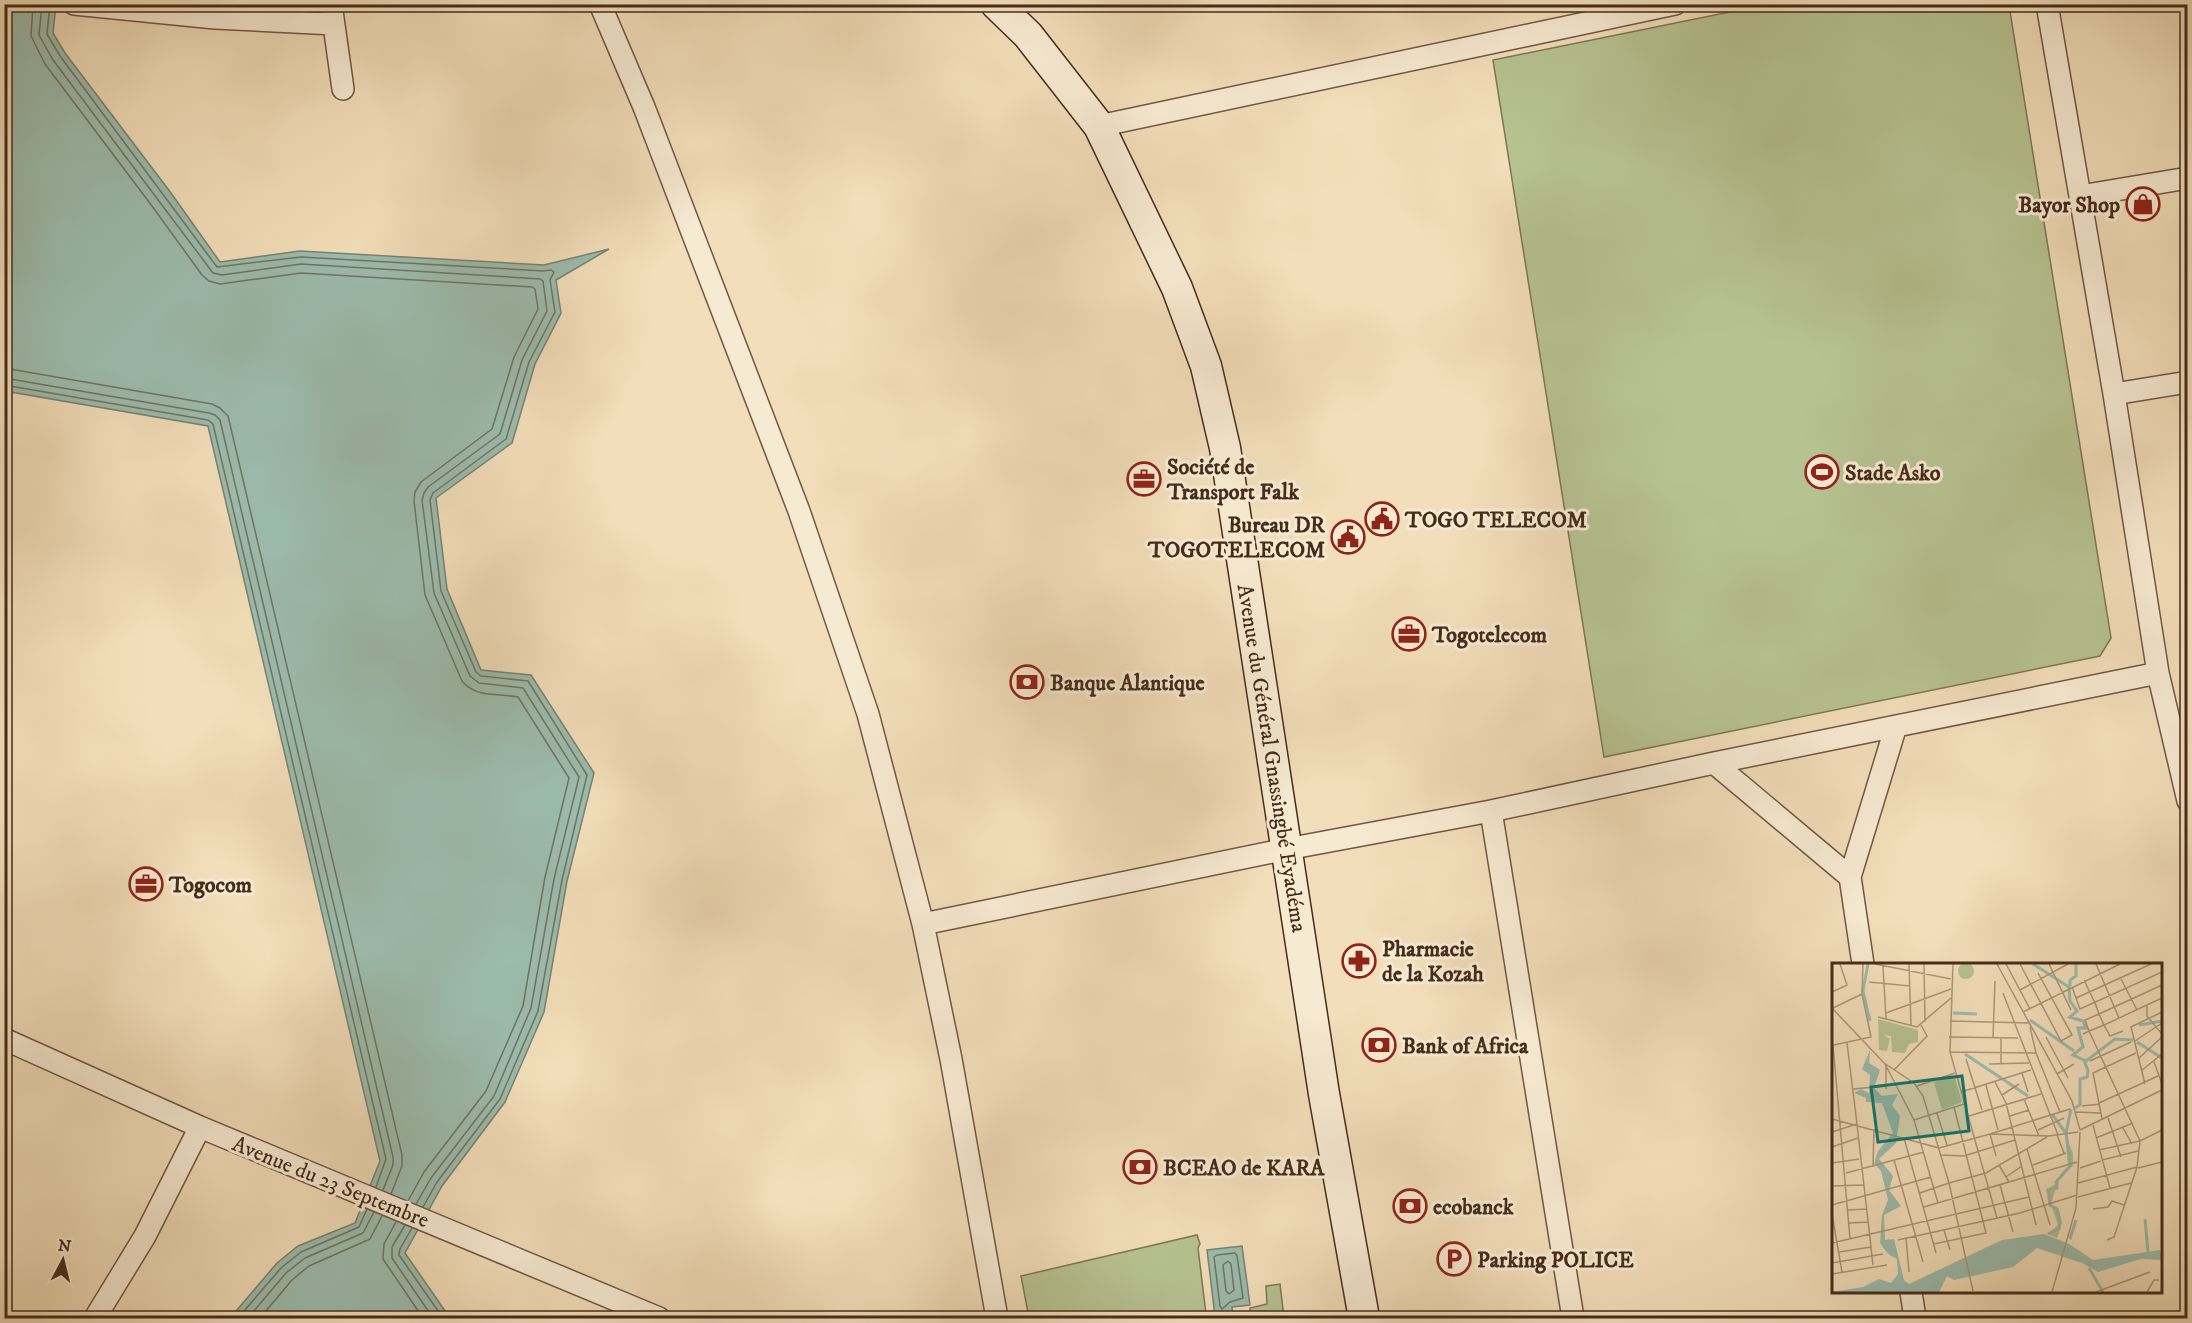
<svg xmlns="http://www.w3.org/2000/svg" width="2192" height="1323" font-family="'IM FELL DW Pica',serif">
<rect width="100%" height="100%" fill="#f2deba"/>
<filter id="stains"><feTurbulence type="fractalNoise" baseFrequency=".00333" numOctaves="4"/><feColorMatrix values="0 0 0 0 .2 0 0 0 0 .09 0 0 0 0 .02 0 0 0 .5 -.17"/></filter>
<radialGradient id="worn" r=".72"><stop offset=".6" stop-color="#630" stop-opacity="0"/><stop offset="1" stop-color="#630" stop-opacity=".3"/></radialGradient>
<path fill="#b7c292" stroke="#7e7756" stroke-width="1.5" d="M 1769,4 L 2009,5 L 2111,638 L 2100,656 L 1604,757 L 1493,60 Z
M 1197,1235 L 1200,1244 L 1198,1248 L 1206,1314 L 1199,1315 L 1199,1318 L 1029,1318 L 1021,1276 Z
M 1280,1284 L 1284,1318 L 1250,1318 L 1250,1308 L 1267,1304 L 1266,1286 Z"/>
<path fill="#9cbcad" stroke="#798273" stroke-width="1.5" d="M 4,5 L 56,5 L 53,33 L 65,53 L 171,193 L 220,262 L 300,251 L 544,265 L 609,249 L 556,280 L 561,313 L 535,364 L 512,443 L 436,498 L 447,589 L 481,670 L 531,675 L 594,773 L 567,881 L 544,1012 L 505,1102 L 442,1186 L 405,1253 L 450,1318 L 230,1318 L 277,1263 L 298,1246 L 355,1223 L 380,1161 L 208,426 L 5,391 Z
M 1242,1246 L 1250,1305 L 1232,1307 L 1233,1318 L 1207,1318 L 1215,1316 L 1207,1250 Z"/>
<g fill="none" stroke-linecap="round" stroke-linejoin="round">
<path stroke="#707464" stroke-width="1.5" d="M 33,4 L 31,36 L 45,64 L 152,206 L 202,275 L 209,281 L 220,284 L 301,273 L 532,287 L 535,289 L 538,309 L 514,357 L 492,429 L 421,482 L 415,492 L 414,501 L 425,595 L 462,681 C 475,698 499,693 518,697 L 569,778 L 545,877 L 523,1006 L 486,1091 L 424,1172 L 408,1201
M 42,4 L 39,35 L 53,60 L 213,273 L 222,275 L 301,264 L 540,279 L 543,281 L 547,311 L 522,360 L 500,434 L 428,487 L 424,493 L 422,500 L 434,593 L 470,676 L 479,683 L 523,688 L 579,777 L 554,879 L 531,1008 L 494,1096 L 431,1178 L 416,1204
M 50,4 L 47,34 L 60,56 L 217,267 L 301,257 L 543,271 L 551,270 L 554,272 L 550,280 L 555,312 L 529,362 L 506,439 L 433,493 L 430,500 L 441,591 L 476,672 L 481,676 L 528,681 L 587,775 L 562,880 L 538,1011 L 500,1099 L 437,1182 L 423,1207
M 4,368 L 212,404 L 220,408 L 228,416 L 402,1155 L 402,1166 L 391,1194
M 4,378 L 209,413 L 215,415 L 220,420 L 393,1157 L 393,1165 L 383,1190
M 4,385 L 208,420 L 213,424 L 386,1159 L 376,1187
M 396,1222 L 384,1244 L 383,1259 L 423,1318
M 405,1225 L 392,1247 L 392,1258 L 433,1318
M 412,1228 L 400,1249 L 399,1255 L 443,1318
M 1235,1253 L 1237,1256 L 1243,1298 L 1230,1302 L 1222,1309 L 1220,1306 L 1214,1257 L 1217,1255 Z
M 1228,1261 L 1231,1264 L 1234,1290 L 1229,1294 L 1226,1291 L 1223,1265 Z
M 238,1318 L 281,1268 L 301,1252 L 359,1227 L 367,1209
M 248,1318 L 286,1273 L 305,1258 L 363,1233 L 374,1212
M 260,1318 L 292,1280 L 309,1266 L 370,1239 L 382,1216"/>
<defs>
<path id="minor" d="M 74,4 L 215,18 L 334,24
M 331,4 L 343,89
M 600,4 L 644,107 L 799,511 L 868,714 L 923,924 L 951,1059 L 997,1318
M 2047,4 L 2114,394 L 2158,673 L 2188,801
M 1099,126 L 1675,4
M 2080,196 L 2188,178
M 2114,394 L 2188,382
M 1714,763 L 1850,877
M 1491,811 L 1573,1318
M 923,924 L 1287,849 L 1491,811 L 1714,763 L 2158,673
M 1863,964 L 1850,877 L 1896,726
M 4,1039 L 200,1127 L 659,1318
M 1911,1292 L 1915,1318
M 95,1318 L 145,1236 L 200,1127"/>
<path id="secondary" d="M 996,4 L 1028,35 L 1099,126 L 1177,288 L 1206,366 L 1225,448 L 1324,1094 L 1364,1318"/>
</defs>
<use href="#minor" stroke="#705843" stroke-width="24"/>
<use href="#secondary" stroke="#452c1b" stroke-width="33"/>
<use href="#minor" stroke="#f7ead2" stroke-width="21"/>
<use href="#secondary" stroke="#f7ead2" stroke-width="30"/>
</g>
<defs>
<symbol id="shop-ring" viewBox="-11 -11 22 22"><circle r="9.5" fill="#f7ead2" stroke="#8f2418" stroke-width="1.5"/><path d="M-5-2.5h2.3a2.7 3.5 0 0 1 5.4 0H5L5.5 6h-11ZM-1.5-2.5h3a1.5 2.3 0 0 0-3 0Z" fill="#8f2418"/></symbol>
<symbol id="stadium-ring" viewBox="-11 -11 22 22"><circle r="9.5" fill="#f7ead2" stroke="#8f2418" stroke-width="1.5"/><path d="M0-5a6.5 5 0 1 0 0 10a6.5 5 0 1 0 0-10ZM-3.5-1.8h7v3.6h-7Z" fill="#8f2418"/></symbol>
<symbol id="office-ring" viewBox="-11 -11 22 22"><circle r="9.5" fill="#f7ead2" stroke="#8f2418" stroke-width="1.5"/><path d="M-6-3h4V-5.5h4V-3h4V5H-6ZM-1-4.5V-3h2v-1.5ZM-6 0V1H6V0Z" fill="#8f2418"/></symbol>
<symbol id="civic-ring" viewBox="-11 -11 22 22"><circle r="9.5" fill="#f7ead2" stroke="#8f2418" stroke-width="1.5"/><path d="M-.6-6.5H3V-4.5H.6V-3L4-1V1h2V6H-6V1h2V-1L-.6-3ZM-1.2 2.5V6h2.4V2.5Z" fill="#8f2418"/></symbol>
<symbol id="bank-ring" viewBox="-11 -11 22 22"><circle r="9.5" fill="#f7ead2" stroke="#8f2418" stroke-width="1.5"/><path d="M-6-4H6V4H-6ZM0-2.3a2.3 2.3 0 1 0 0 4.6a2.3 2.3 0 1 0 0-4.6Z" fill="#8f2418"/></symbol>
<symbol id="pharmacy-ring" viewBox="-11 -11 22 22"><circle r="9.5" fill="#f7ead2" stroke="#8f2418" stroke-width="1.5"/><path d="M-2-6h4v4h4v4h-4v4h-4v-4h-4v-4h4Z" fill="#8f2418"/></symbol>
<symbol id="parking-ring" viewBox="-11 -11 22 22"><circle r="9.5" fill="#f7ead2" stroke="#8f2418" stroke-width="1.5"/><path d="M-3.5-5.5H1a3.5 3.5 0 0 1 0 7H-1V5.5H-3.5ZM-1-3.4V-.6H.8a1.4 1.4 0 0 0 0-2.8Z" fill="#8f2418"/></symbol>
</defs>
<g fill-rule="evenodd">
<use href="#shop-ring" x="2124" y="185" width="38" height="38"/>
<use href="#stadium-ring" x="1803" y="453" width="38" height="38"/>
<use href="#office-ring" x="1125" y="460" width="38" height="38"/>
<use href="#civic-ring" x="1363" y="500" width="38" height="38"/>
<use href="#civic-ring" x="1329" y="518" width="38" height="38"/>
<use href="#office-ring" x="1390" y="615" width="38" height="38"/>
<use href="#bank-ring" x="1008" y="663" width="38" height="38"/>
<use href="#office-ring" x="127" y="865" width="38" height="38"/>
<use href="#pharmacy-ring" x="1340" y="942" width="38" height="38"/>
<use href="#bank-ring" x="1360" y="1026" width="38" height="38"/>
<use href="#bank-ring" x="1121" y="1148" width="38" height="38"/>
<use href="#bank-ring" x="1391" y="1187" width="38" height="38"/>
<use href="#parking-ring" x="1435" y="1240" width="38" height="38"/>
</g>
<g text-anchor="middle" stroke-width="6" stroke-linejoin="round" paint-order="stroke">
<g font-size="22" font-weight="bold" fill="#452c1b" stroke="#f7ead2" text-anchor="start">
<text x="2120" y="212" text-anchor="end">Bayor Shop</text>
<text x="1167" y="474">Société de<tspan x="1167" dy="25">Transport Falk</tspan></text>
<text x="1845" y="480">Stade Asko</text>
<text x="1405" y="527">TOGO TELECOM</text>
<text x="1325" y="532" text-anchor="end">Bureau DR<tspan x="1325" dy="25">TOGOTELECOM</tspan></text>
<text x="1432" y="642">Togotelecom</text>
<text x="1050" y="690">Banque Alantique</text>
<text x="169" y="892">Togocom</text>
<text x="1382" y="956">Pharmacie<tspan x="1382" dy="25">de la Kozah</tspan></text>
<text x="1402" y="1053">Bank of Africa</text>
<text x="1163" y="1175">BCEAO de KARA</text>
<text x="1433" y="1214">ecobanck</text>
<text x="1477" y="1267">Parking POLICE</text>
</g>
<g font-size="22" fill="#452c1b" stroke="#f7ead2">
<text transform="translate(1273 758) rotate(81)" y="8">Avenue du Général Gnassingbé Eyadéma</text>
<text transform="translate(331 1181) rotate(22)" y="8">Avenue du 23 Septembre</text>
</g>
</g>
<g transform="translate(1832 963)">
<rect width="330" height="330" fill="#f2deba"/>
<path d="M126 8a8 8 0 1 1 16 0a8 8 0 1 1-16 0ZM 46,56 L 86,67 L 86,79 L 77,81 L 73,90 L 60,89 L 59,73 L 52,72 L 58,76 L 55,88 L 47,87 ZM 122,112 L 130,139 L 110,147 L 102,119 ZM 233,173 L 241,190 L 241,202 L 226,217 L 219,241 L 227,248 L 230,260 L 225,275 L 215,271 L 226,262 L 214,227 L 223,221 L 222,219 L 236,203 Z" fill="#b7c292"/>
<path d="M 38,87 L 37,100 L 48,107 L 42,125 L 50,133 L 66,131 L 60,142 L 68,153 L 64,180 L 47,196 L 61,213 L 57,227 L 69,243 L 52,252 L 53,277 L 62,276 L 72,317 L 77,321 L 170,277 L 212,271 L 237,281 L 261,297 L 328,287 L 330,297 L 309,296 L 266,309 L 250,300 L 205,285 L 181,304 L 122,317 L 115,313 L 107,329 L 0,329 L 31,324 L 47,316 L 59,320 L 66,311 L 65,296 L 56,291 L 48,280 L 50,252 L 56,237 L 49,208 L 42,200 L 46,188 L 61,170 L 50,140 L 34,139 L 34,135 L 22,130 L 29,126 L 37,130 L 38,112 L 30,106 Z" fill="#9cbcad"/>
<path fill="none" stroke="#9cbcad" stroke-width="3" d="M 36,1 L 31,28 L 38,58M 201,1 L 237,24 L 238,38 L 245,48 L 238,54 L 251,58 L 254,65 L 246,65 L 251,84 L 241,92 L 252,97 L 256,108 L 255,114 L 248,116 L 248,142 L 243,145M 238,23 L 238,17 L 244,13 L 244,1M 121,50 L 145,51M 198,57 L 242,88M 307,62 L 330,58M 305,79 L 330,95M 133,91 L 196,133M 254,98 L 283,76 L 301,77M 220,151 L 233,169M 313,256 L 316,289M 216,271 L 227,266 L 228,258 L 225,246 L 218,242 L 216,227 L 225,225 L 225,218 L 239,202 L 234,170 L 239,146M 238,276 L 244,257M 257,305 L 271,329"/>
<path fill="none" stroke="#ad977a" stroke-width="1.5" d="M 43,1 L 119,16M 77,1 L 79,63M 92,1 L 93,59M 121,1 L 118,89 L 165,255M 165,1 L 240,138 L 248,167M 174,1 L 198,46M 188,1 L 229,78 L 240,72 L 206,10M 217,1 L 239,47M 264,1 L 287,55M 51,3 L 54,56M 288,14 L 305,47M 252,17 L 263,40 L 267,51 L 272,62 L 257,68 L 253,57 L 267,51 L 330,22M 37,19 L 78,23M 240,24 L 248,46 L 330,9M 188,27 L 236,1M 0,29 L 15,22 L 8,1M 171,30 L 226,172M 244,35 L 319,1M 315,43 L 315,53 L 330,71M 0,45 L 52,100 L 82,120 L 91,133 L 117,220 L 141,328M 1,45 L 30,31M 191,49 L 288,1M 54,50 L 119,26M 46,54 L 85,64 L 119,35M 118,58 L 197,60M 198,64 L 204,90 L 228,149M 291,68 L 278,73 L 272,62 L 330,35M 251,71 L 257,68 L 308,178 L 267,187M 117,74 L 186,75M 214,74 L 236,115M 161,75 L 163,18M 303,78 L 330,60M 1,82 L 18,276M 2,82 L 39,74 L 30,31 L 31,1M 118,89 L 204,90M 307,95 L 330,74M 134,96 L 150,147M 258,98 L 299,79M 322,99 L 330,121M 169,100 L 169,75M 53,101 L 82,157 L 106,240M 157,101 L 197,100M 62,107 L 95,73 L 89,62M 309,108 L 330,91M 190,110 L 196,129M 225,111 L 242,101M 163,119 L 174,140 L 204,262M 313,121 L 299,64 L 330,49M 154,122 L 166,167M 85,123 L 123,110M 21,126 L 53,123M 54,126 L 54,104M 129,129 L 199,107M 170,132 L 187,121M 192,136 L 207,173M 267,140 L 261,110 L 304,90M 250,143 L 268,141M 244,149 L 268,150M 105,150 L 115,182M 137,153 L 209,131M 178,153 L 197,147M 276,155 L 289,194M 0,156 L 107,185M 270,156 L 267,140 L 326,113M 82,157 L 132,141M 25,161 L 41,302M 261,162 L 278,225M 291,165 L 300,181M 206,167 L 232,155M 248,167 L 330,127M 0,169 L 25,161 L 15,80M 225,172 L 232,190M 72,175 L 104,290M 264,175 L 301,160M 0,184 L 26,175M 107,185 L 158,171 L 217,173 L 246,169M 195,186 L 218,262M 109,192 L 132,193 L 183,177M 164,193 L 158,171 L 238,146M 62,197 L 91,299M 270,197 L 306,188M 0,200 L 27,196M 167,202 L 177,219M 201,202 L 234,190M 41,204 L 42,166M 248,205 L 269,198M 306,205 L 330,199M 14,210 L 92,189M 174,214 L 190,203M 117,220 L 154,210 L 215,174M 246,220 L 305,204M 168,222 L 181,269M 0,223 L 32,222M 88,230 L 117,220M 246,234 L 299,220M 0,242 L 99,214M 92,244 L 245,199M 261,246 L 276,244 L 280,238 L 292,242M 16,247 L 35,246M 0,251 L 10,309M 17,260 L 36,259M 112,267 L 118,287M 74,275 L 77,309M 66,277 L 188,250 L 245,232M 275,277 L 282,274 L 305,204 L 308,178 L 330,167M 0,280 L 197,234M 102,281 L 154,270 L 122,144M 7,289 L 39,284M 0,300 L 51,291M 0,311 L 55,302M 220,329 L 244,245 L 248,169M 264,329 L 318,309M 315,329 L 322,317 L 327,317"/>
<path fill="#0f766e" fill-opacity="0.15" stroke="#0f766e" stroke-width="3" d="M 130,113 L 137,168 L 46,179 L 39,124 Z"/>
<rect width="330" height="330" fill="none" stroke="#452c1b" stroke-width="3"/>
</g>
<rect width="2192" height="1323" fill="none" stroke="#f2deba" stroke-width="24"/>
<rect x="6" y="6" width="2180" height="1311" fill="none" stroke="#452c1b" stroke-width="3"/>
<rect x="12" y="12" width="2168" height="1299" fill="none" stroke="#452c1b" stroke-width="1.5"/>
<g transform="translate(63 1260) rotate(7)" stroke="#f7ead2" stroke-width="4.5" paint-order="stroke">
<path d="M0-4.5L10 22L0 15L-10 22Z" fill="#452c1b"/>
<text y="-9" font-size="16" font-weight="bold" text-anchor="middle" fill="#452c1b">N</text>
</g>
<rect width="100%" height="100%" filter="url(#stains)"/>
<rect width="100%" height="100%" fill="url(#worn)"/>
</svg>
